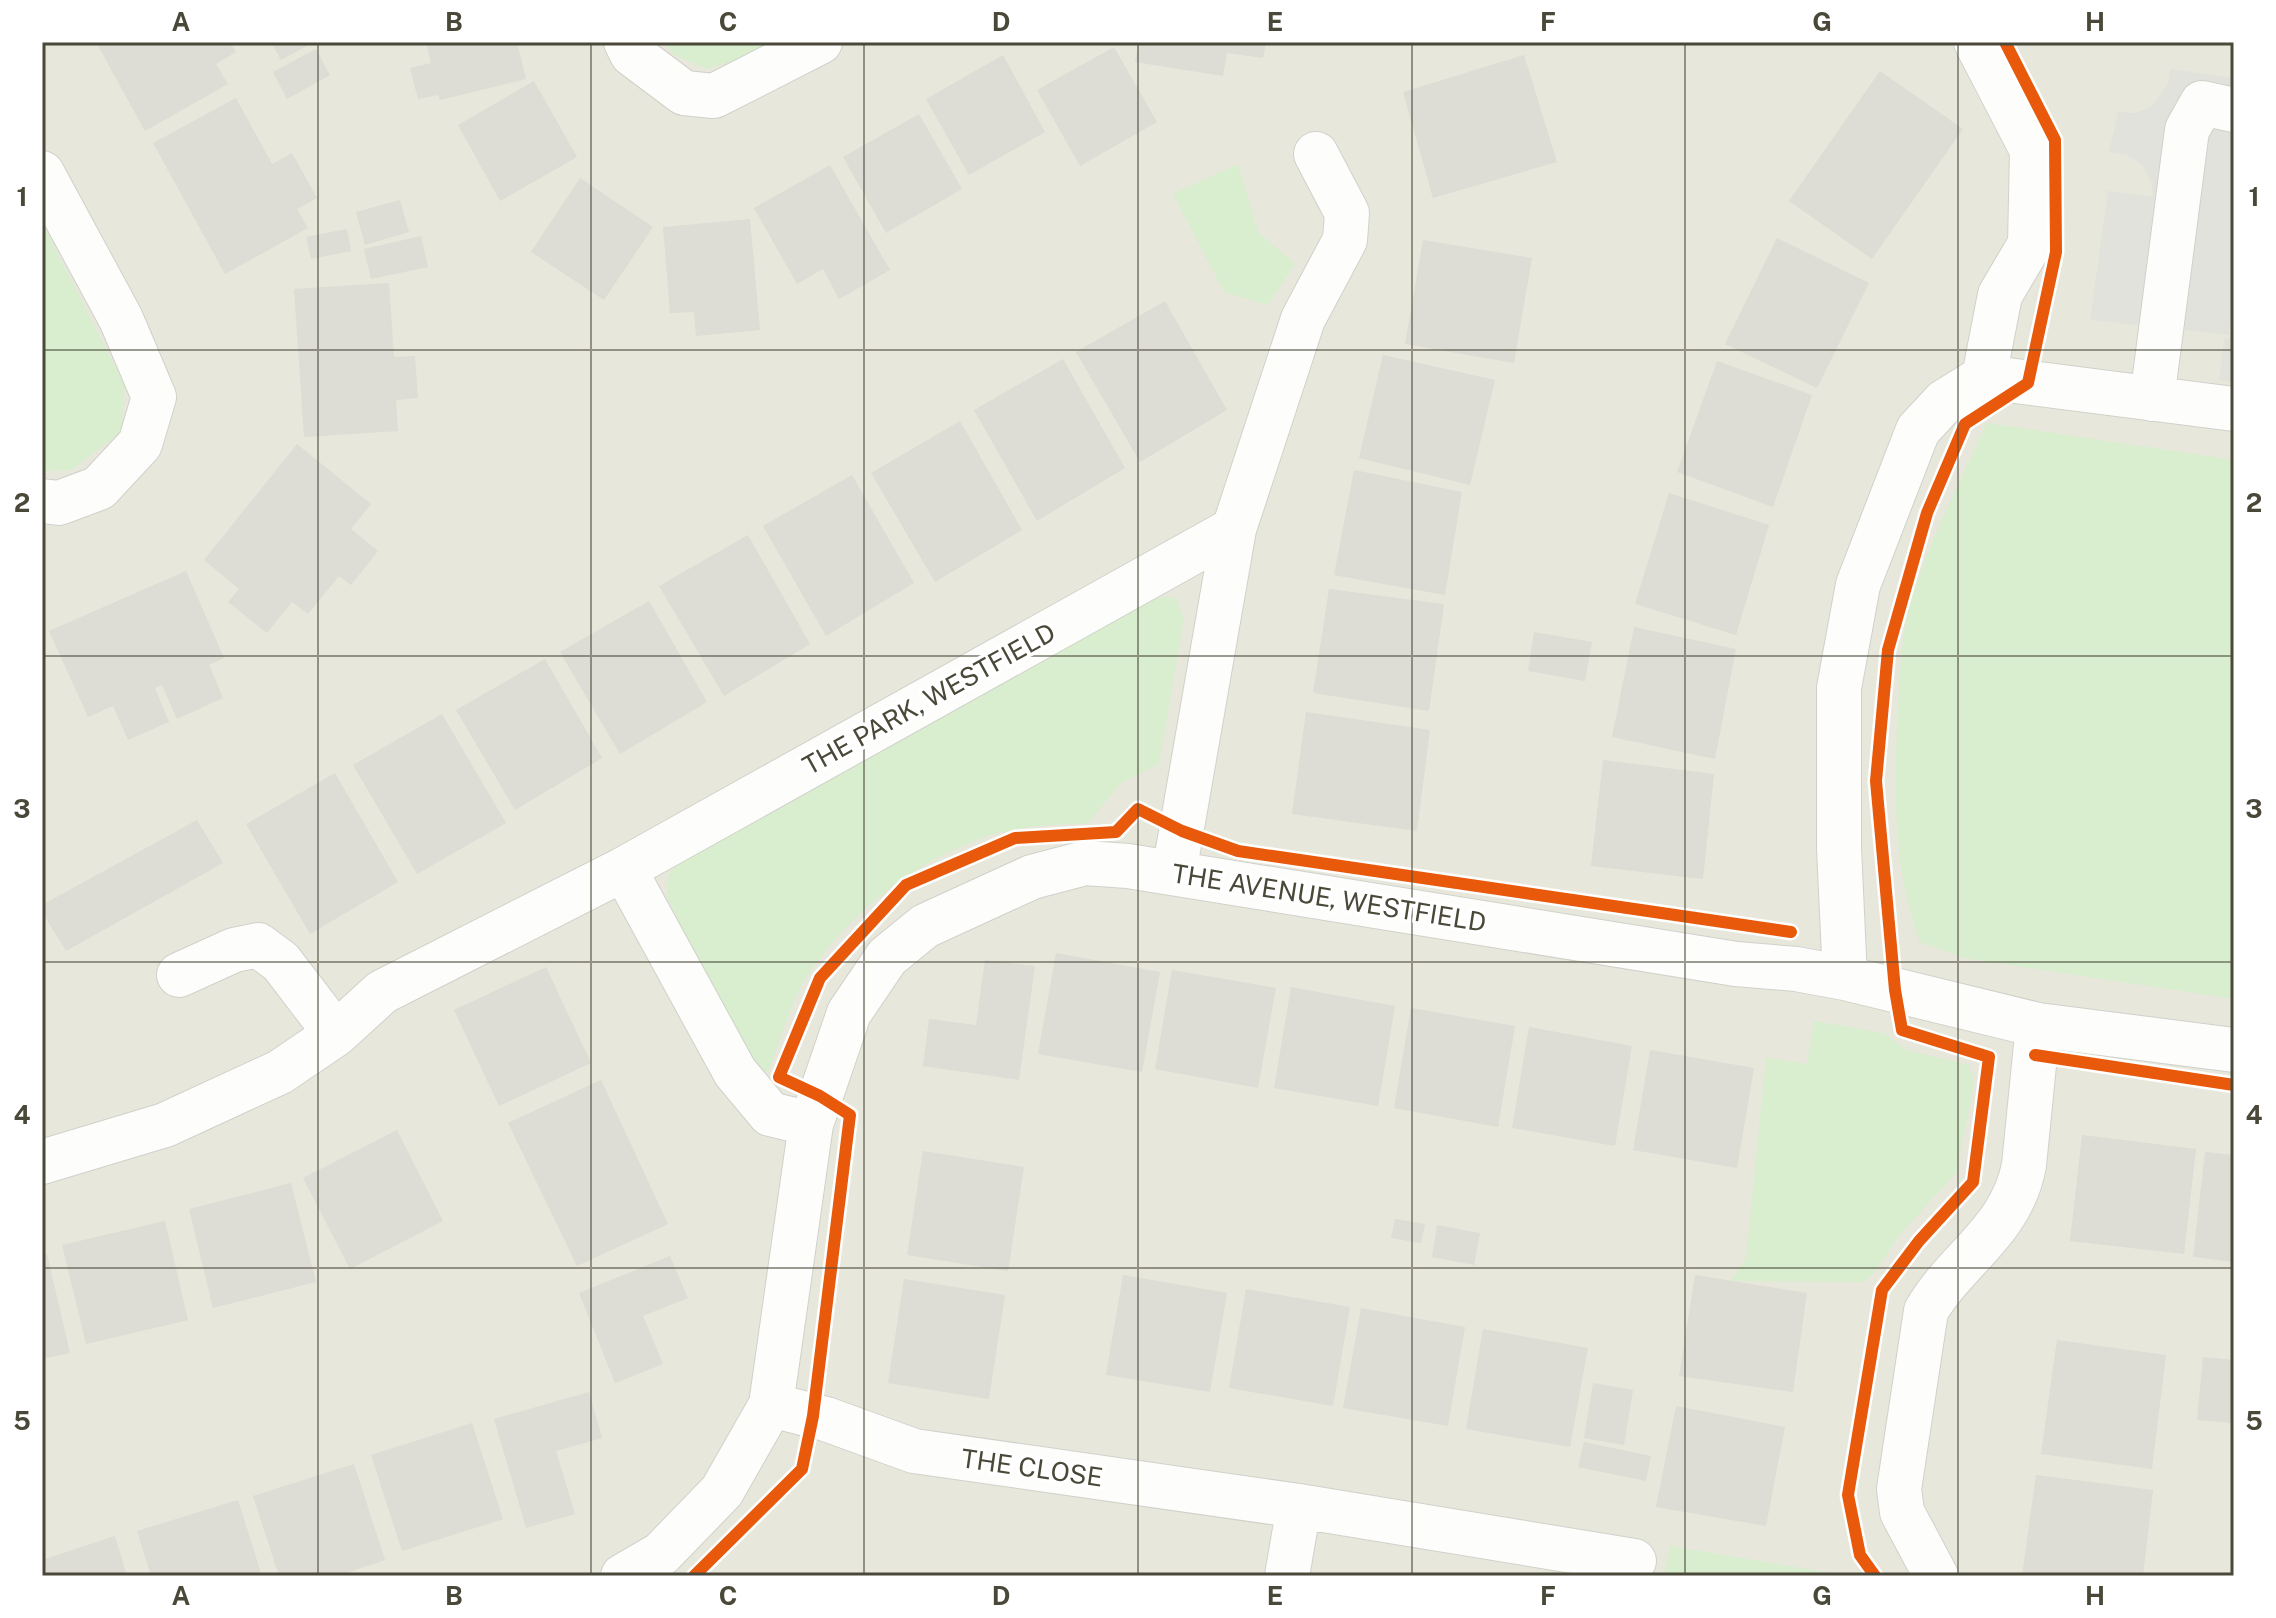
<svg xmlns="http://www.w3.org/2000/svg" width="2276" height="1618" font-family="'Public Sans',sans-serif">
<rect width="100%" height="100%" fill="#f3f3ed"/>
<path fill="#e7e7db" d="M 42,42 L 2234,42 L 2234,1576 L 42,1576 Z"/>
<path fill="#d8eece" d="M 665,42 L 773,42 L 743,58 L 707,69 L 672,54 Z
M 1238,164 L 1258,232 L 1295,264 L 1268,305 L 1224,292 L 1173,194 Z
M 42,223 L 125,386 L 121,432 L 71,470 L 42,471 Z
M 1987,423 L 2234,460 L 2234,999 L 1964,958 L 1920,942 C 1892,867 1894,786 1898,706 C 1900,679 1900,648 1906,621 C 1922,554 1958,486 1987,423 Z
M 1175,597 L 1184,618 L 1159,764 L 1121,783 L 1087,824 C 1055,824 1021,826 990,835 C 915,860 848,913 805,979 C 791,1002 779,1043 769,1070 L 756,1077 L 735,1040 L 667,897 L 669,874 L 686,854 L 1149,598 Z
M 1814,1021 L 1884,1033 L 1906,1050 L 1969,1065 L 1974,1084 L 1956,1173 L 1901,1233 L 1872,1275 L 1863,1282 L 1731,1281 L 1746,1258 L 1766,1058 L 1807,1064 Z
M 1670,1546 L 1848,1576 L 1664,1576 Z"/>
<path fill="#e2e2dc" d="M 2170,69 L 2234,78 L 2234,295 L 2229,335 L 2090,320 L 2108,191 L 2153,197 L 2151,181 L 2142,165 L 2127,155 L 2109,152 L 2118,112 L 2135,113 L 2152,106 L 2168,83 Z
M 2224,338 L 2234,339 L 2234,382 L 2219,380 Z"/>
<path fill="#dddcd5" d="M 96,42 L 230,42 L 236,52 L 216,64 L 228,84 L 145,131 Z
M 271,42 L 314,42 L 281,60 Z
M 426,42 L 517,42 L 526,79 L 440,100 L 438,95 L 418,99 L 410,68 L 431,63 Z
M 1139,42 L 1266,42 L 1263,58 L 1227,53 L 1223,76 L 1135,62 Z
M 1114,47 L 1157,122 L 1080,166 L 1037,90 Z
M 316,49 L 330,75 L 287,99 L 273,72 Z
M 1003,55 L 1045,132 L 969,175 L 926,99 Z
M 1524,55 L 1557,162 L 1433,198 L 1403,92 Z
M 1880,71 L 1963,129 L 1872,259 L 1789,201 Z
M 534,81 L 577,157 L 500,201 L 458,125 Z
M 236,98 L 272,164 L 292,153 L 317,198 L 297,209 L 308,228 L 225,274 L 153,143 Z
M 919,114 L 962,189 L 886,233 L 843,157 Z
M 830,165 L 890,270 L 839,299 L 823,269 L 797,284 L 754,208 Z
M 580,178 L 653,227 L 604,300 L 531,252 Z
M 400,200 L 409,232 L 365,245 L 356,212 Z
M 750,219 L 760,330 L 696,336 L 694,312 L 670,313 L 663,227 Z
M 347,229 L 351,251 L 311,259 L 306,237 Z
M 421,236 L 428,267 L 371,279 L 364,249 Z
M 1777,238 L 1869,283 L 1817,388 L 1725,344 Z
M 1423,240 L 1532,258 L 1514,363 L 1405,344 Z
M 389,283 L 394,357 L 415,356 L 418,398 L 396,400 L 398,431 L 304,437 L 294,289 Z
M 1165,301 L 1227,410 L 1140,462 L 1076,352 Z
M 1383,355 L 1495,380 L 1470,485 L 1359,458 Z
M 1063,359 L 1125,468 L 1037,521 L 974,410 Z
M 1717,361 L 1812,395 L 1773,507 L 1677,472 Z
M 960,421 L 1022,530 L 935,582 L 871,473 Z
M 297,444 L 371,504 L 351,529 L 378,551 L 351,585 L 339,576 L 308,614 L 292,602 L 267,633 L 228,602 L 239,589 L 204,560 Z
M 1354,470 L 1462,492 L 1445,595 L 1334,575 Z
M 852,475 L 914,583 L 826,636 L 763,526 Z
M 1669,493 L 1769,525 L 1736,635 L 1635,604 Z
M 748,535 L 810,644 L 724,696 L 659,586 Z
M 186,571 L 224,658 L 209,665 L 223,698 L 177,719 L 162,685 L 155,688 L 169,722 L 128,740 L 113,706 L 88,717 L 49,631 Z
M 1329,589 L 1444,604 L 1429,711 L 1313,693 Z
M 649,601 L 707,702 L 620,754 L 560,652 Z
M 1634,627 L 1736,649 L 1715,759 L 1612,737 Z
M 1534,632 L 1592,642 L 1585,681 L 1528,671 Z
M 545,659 L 602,758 L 515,810 L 456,710 Z
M 1306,712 L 1430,730 L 1417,831 L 1292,814 Z
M 442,714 L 506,823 L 417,874 L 353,765 Z
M 1603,760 L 1714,774 L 1703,879 L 1591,866 Z
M 335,773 L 398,882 L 310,934 L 246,824 Z
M 197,820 L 223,863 L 66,951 L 42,912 L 42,905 Z
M 1056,953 L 1160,972 L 1142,1072 L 1038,1054 Z
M 985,960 L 1035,966 L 1019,1080 L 923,1066 L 929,1019 L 976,1025 Z
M 546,967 L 591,1063 L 499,1106 L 454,1010 Z
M 1172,970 L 1276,988 L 1258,1088 L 1155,1069 Z
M 1291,987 L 1395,1006 L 1378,1106 L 1274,1088 Z
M 1411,1008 L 1515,1026 L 1498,1127 L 1394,1108 Z
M 1529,1027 L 1632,1046 L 1615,1146 L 1512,1128 Z
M 1650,1050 L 1754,1068 L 1737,1168 L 1633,1150 Z
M 601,1080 L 668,1224 L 577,1266 L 508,1123 Z
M 397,1130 L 443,1221 L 350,1269 L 303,1178 Z
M 2082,1135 L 2196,1149 L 2184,1254 L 2070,1241 Z
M 923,1151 L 1024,1167 L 1008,1271 L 907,1255 Z
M 2205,1152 L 2234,1155 L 2234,1262 L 2193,1257 Z
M 291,1183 L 316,1282 L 213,1308 L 189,1209 Z
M 1395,1219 L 1425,1224 L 1421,1243 L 1391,1238 Z
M 165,1221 L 188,1320 L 86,1344 L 62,1245 Z
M 1437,1225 L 1480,1233 L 1474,1265 L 1432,1257 Z
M 47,1254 L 70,1353 L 42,1359 L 42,1255 Z
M 670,1256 L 688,1298 L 643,1316 L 663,1364 L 615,1383 L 579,1293 Z
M 1123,1275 L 1227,1293 L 1210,1392 L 1106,1375 Z
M 1695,1275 L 1807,1293 L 1793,1392 L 1679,1376 Z
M 904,1279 L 1005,1295 L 989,1399 L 888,1383 Z
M 1246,1289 L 1350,1307 L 1333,1406 L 1229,1388 Z
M 1361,1308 L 1465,1327 L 1448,1426 L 1343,1408 Z
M 1483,1329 L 1588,1348 L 1570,1447 L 1466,1429 Z
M 2057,1340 L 2166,1355 L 2152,1469 L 2041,1454 Z
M 2203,1357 L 2234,1360 L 2234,1423 L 2197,1420 Z
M 1593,1383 L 1633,1390 L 1624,1445 L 1584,1438 Z
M 589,1392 L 602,1438 L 556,1451 L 575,1514 L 526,1528 L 494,1419 Z
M 1676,1406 L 1785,1427 L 1766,1526 L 1656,1507 Z
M 472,1423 L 503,1519 L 402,1551 L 371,1455 Z
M 1584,1442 L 1651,1456 L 1646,1481 L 1578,1467 Z
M 354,1464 L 385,1560 L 337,1576 L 279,1576 L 253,1496 Z
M 2036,1475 L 2153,1490 L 2143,1576 L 2022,1576 Z
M 238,1500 L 262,1576 L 151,1576 L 137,1531 Z
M 115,1536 L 127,1576 L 42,1576 L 42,1560 Z"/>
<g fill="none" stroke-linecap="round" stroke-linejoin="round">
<defs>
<path id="minor" d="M 626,42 L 632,54 L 684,93 L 714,96 L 820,42
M 1976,42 L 2032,150 L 2030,244 L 2000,295 L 1984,377
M 42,173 L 121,319 L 154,397 L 140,444 L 99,488 L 59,503 L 42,501
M 2152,399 L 2187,130 L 2202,103 L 2234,110
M 1174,873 L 1234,529 L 1303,319 L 1345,240 L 1347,213 L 1316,154
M 179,975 L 234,950 L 258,945 L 281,962 L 336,1034
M 1845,978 L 2038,1025 L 2234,1050
M 811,1124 L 770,1114 L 735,1072 L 624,869 L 1234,529
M 42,1162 L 165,1125 L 280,1072 L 336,1034 L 382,992 L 624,869
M 771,1405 L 826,1419 L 914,1451 L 1299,1506 L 1634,1561
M 623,1576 L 661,1554 L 722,1491 L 771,1405 L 811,1124 L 849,1013 L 887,957 L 925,926 L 1032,877 L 1085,863 L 1128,866 L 1736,964 L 1796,969 L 1845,978 L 1839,848 L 1839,688 L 1858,585 L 1918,430 L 1944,402 L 1984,377 L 2234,409
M 1287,1576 L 1299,1506
M 1936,1576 L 1902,1512 L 1899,1489 L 1926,1311 C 1957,1258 2012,1231 2024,1165 L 2038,1025"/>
</defs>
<use href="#minor" stroke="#d1d1cb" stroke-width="46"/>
<use href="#minor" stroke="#fdfdfc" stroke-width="44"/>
<defs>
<path id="cycleway" d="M 2035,1055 L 2234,1085
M 694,1576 L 802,1469 L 813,1416 L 850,1115 L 820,1096 L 779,1077 L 820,978 L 906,885 L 1015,838 L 1116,832 L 1138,809 L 1182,831 L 1238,851 L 1791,932
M 1875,1576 L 1860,1555 L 1848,1495 L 1882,1290 L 1919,1241 L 1973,1182 L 1989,1057 L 1902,1030 L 1895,990 L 1876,781 L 1888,650 L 1927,513 L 1965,424 L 2028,383 L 2056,252 L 2055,140 L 2005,42"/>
</defs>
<use href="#cycleway" stroke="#fff" stroke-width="17"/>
<use href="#cycleway" stroke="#e8590c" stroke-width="12"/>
</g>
<path fill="none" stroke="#4a4838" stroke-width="2" stroke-opacity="0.55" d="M 318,42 L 318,1576M 591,42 L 591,1576M 864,42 L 864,1576M 1138,42 L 1138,1576M 1412,42 L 1412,1576M 1685,42 L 1685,1576M 1958,42 L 1958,1576M 42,350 L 2234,350M 42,656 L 2234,656M 42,962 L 2234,962M 42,1268 L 2234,1268"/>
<g text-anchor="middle" stroke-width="7" stroke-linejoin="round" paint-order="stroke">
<g font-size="26" fill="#4a4838" stroke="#fff">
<text transform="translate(929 699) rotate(-29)" y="9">THE PARK, WESTFIELD</text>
<text transform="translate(1329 898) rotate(9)" y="9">THE AVENUE, WESTFIELD</text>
<text transform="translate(1032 1468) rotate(8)" y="9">THE CLOSE</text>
</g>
</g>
<rect width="2276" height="1618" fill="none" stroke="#ffffff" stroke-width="88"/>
<rect x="44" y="44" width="2188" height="1530" fill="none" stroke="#4a4838" stroke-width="3"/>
<g font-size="26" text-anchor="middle" font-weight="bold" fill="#4a4838">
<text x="181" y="31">A</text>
<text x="454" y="31">B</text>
<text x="728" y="31">C</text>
<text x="1001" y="31">D</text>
<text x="1275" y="31">E</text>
<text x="1548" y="31">F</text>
<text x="1822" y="31">G</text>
<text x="2095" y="31">H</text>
<text x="22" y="206">1</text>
<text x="2254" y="206">1</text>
<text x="22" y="512">2</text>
<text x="2254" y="512">2</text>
<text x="22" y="818">3</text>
<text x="2254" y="818">3</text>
<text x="22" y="1124">4</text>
<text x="2254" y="1124">4</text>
<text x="22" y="1430">5</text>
<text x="2254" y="1430">5</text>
<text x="181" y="1605">A</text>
<text x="454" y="1605">B</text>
<text x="728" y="1605">C</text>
<text x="1001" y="1605">D</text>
<text x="1275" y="1605">E</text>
<text x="1548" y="1605">F</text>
<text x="1822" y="1605">G</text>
<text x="2095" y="1605">H</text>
</g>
</svg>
